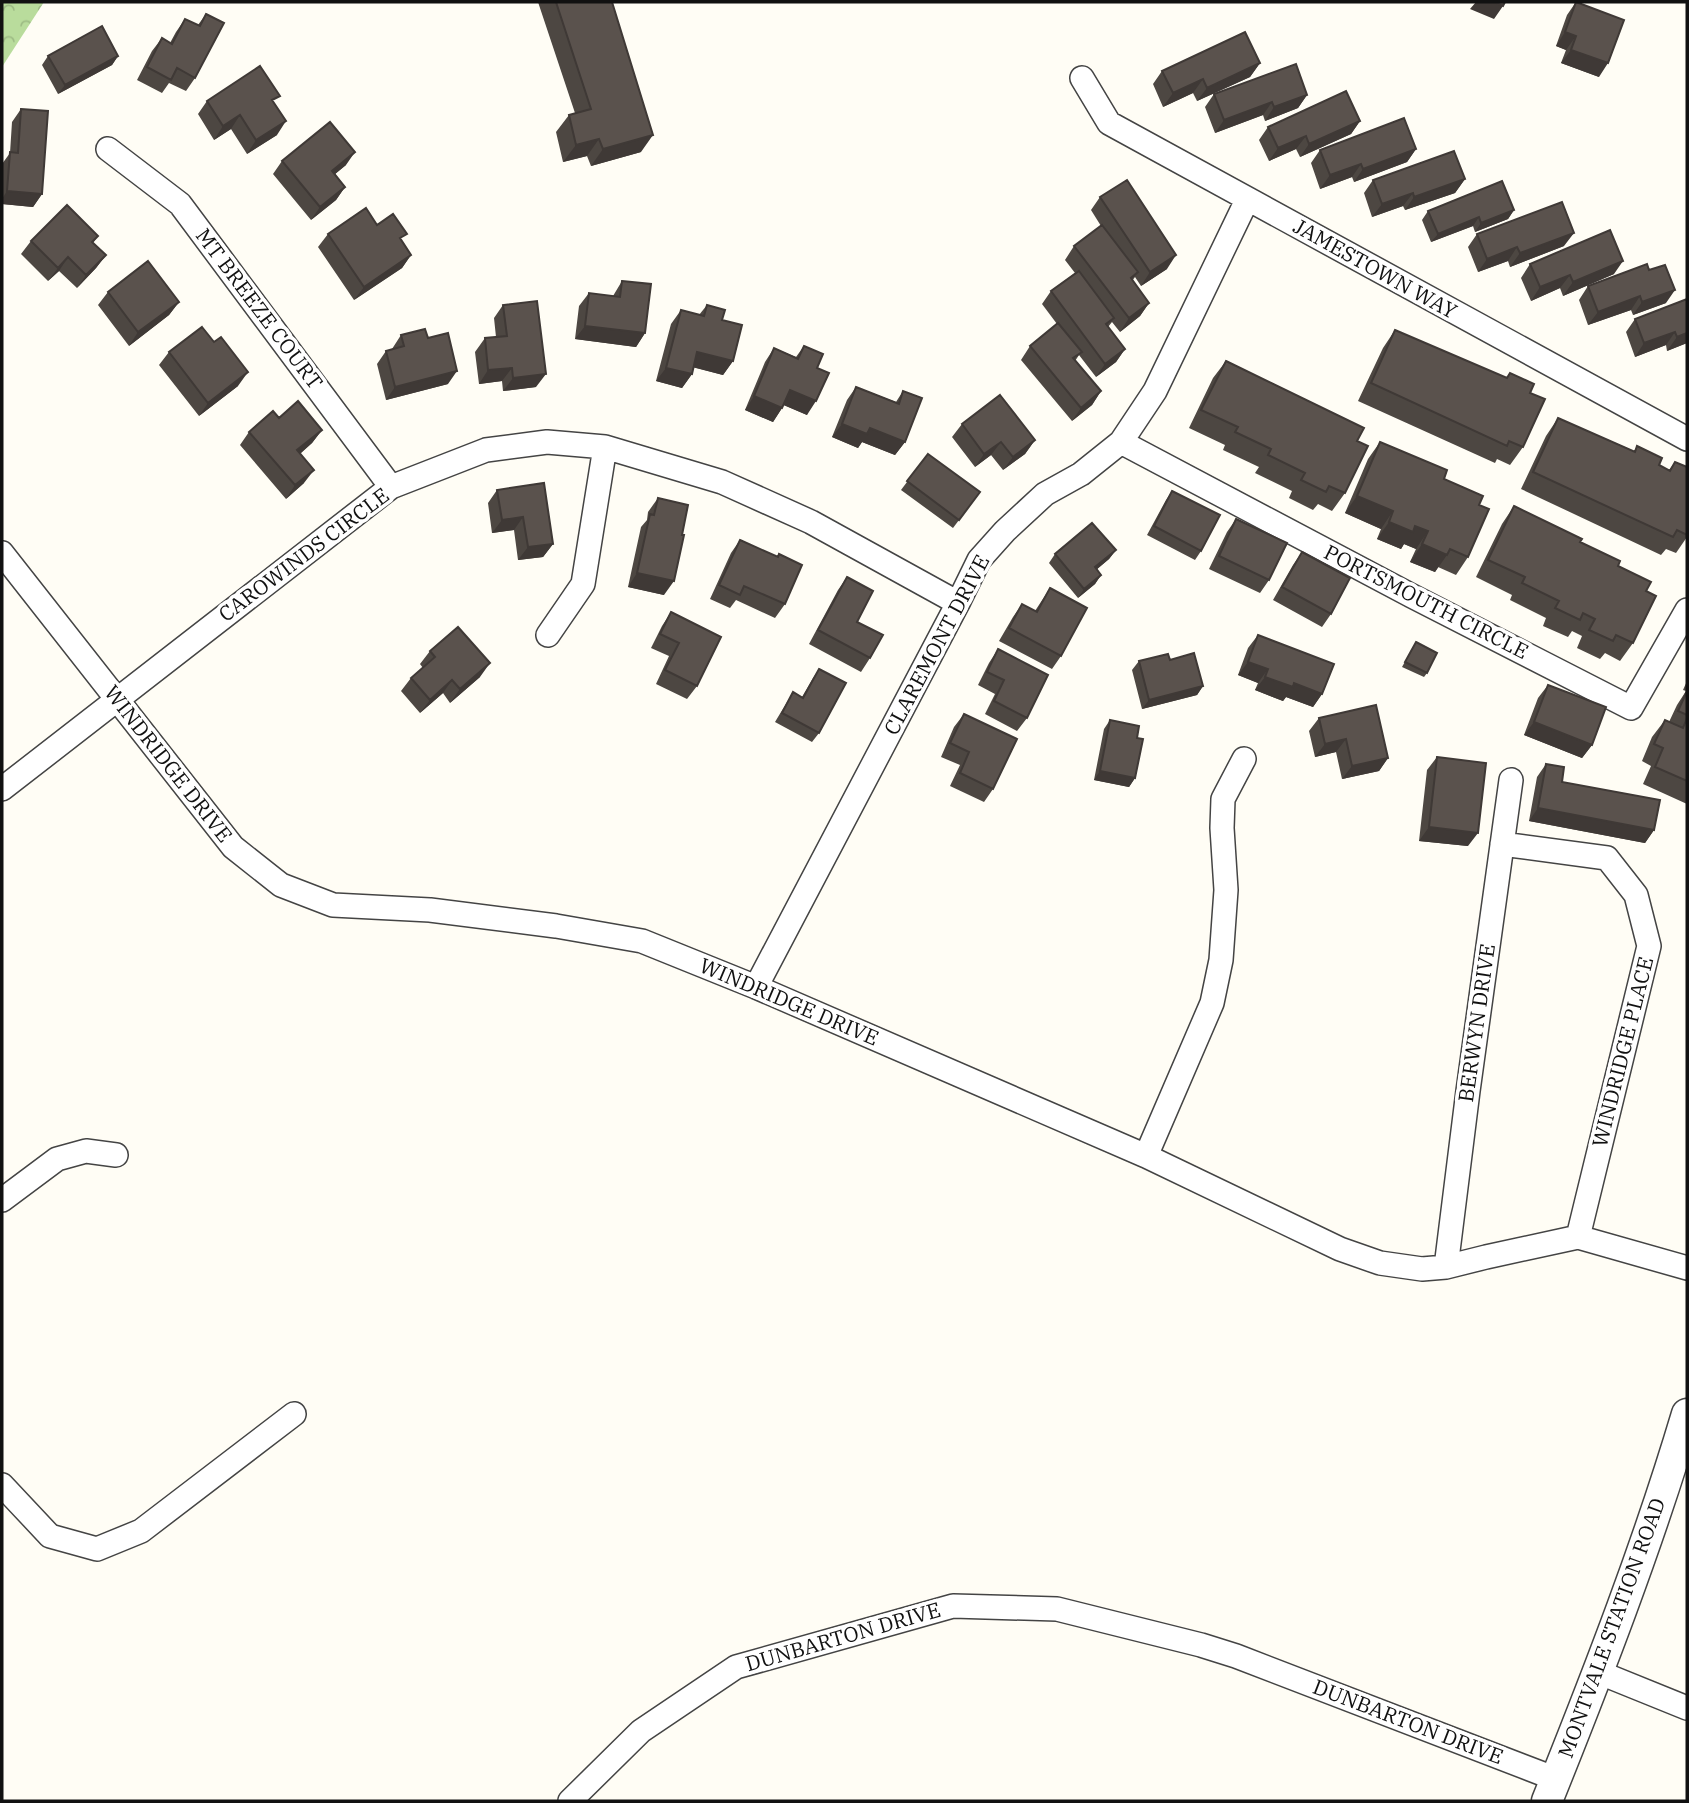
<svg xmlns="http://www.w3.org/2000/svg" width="1689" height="1803" font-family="'IBM Plex Serif',serif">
<defs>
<pattern id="forest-crowns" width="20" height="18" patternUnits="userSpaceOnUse" patternTransform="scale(1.75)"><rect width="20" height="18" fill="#b9dc9c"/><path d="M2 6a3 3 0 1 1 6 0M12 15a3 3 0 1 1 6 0" fill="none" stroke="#9ebc85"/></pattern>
</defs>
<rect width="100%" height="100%" fill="#fffdf5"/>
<path fill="url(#forest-crowns)" d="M 2,2 L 44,2 L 2,67 Z"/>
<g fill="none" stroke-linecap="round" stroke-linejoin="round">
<defs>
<path id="minor" d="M 1082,78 L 1109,123 L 1687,439
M 108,149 L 180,204 L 391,487
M 1121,442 L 1412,596 L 1631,708 L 1687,610
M 2,553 L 233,847 L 281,885 L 333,905 L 430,910 L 556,926 L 642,941 L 756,987 L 1146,1156 L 1340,1249 L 1380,1263 L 1422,1269 L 1446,1267 L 1486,1257 L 1578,1237 L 1687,1268
M 548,635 L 583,584 L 605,447
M 2,789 L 391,487 L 486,450 L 547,442 L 605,447 L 722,482 L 811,522 L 958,603
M 1502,844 L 1607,858 L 1636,895 L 1649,946 L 1578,1237
M 756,987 L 958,603 L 979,560 L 1005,531 L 1045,494 L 1081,474 L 1121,442 L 1155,391 L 1247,200
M 1146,1156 L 1212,1003 L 1221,960 L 1226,890 L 1222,828 L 1223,799 L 1244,759
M 2,1200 L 57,1159 L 86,1151 L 116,1155
M 1446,1267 L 1468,1091 L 1511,780
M 2,1485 L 50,1536 L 97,1549 L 141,1531 L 294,1414
M 1598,1672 L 1687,1708
M 570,1801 L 641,1731 L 736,1667 L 953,1606 L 1057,1609 L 1201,1645 L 1236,1656 L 1556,1779"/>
<path id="tertiary" d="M 1547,1801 C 1598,1674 1648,1545 1687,1414"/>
</defs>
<use href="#minor" stroke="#444" stroke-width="26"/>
<use href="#tertiary" stroke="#444" stroke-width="33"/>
<use href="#minor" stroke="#fff" stroke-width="23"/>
<use href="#tertiary" stroke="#fff" stroke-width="30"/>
</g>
<path fill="#4d4742" d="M 538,2 L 612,2 L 641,152 L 591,166 L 587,156 L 563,162 L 556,132 L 569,115 L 575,113 Z
M 1576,2 L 1599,77 L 1561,63 L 1566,50 L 1556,46 L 1567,15 Z
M 206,14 L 195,78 L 186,91 L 169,83 L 162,93 L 137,80 L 152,51 L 162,38 L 170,43 L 176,32 L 185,19 L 198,25 Z
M 48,56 L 118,56 L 112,65 L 58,94 L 42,65 Z
M 1260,63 L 1250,77 L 1197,101 L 1193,93 L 1163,107 L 1153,84 L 1162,71 Z
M 1214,94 L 1307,95 L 1298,108 L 1265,121 L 1263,115 L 1215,133 L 1205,107 Z
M 207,101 L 274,103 L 277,135 L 247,154 L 231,129 L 214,140 L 198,114 Z
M 21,109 L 42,194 L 33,207 L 2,204 L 2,164 L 10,153 L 12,122 Z
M 1360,121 L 1351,134 L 1300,157 L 1296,149 L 1269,161 L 1259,140 L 1268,127 Z
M 1416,149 L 1407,162 L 1354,182 L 1352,177 L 1320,189 L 1311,163 L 1320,150 Z
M 282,161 L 346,165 L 335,174 L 345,187 L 336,200 L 311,220 L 273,174 Z
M 1465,179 L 1455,193 L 1405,210 L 1403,206 L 1372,217 L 1364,193 L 1373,180 Z
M 1100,197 L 1167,269 L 1141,286 L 1135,277 L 1132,281 L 1149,303 L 1140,316 L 1120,332 L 1112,322 L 1108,327 L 1125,349 L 1116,362 L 1096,377 L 1079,355 L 1075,361 L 1101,391 L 1092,405 L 1072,421 L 1021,360 L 1030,346 L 1057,324 L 1042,304 L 1051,291 L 1075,273 L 1065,260 L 1074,246 L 1101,226 L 1091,210 Z
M 1514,210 L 1508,219 L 1475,232 L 1473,226 L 1431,242 L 1422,220 L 1428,211 Z
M 377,225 L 402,241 L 411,255 L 402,268 L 354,300 L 318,247 L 328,234 Z
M 1477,234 L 1564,246 L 1510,267 L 1508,261 L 1478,272 L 1468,247 Z
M 98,236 L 93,243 L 106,255 L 96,268 L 77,288 L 59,271 L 48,281 L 21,254 L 31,241 Z
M 1530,264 L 1614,274 L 1563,296 L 1560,288 L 1531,301 L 1521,278 Z
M 1649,270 L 1666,303 L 1633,315 L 1631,310 L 1588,325 L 1579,300 L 1588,286 Z
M 622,281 L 645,333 L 636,347 L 575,339 L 579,306 L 589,293 L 613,296 Z
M 108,292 L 179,302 L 169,315 L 129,346 L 98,305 Z
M 1687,299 L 1687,343 L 1667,351 L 1666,345 L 1635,357 L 1626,332 L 1635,319 Z
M 503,305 L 536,387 L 503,391 L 502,381 L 479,384 L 475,352 L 485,338 L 496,337 L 494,318 Z
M 707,305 L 722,320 L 733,361 L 723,375 L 693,367 L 692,374 L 682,388 L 656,381 L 671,324 L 681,310 L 699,315 Z
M 1395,330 L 1506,378 L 1510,373 L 1530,393 L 1523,447 L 1510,465 L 1497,459 L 1495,463 L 1358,401 L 1383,348 Z
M 401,335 L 428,338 L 448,384 L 386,400 L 377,364 L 386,351 L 392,349 Z
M 804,346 L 817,368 L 807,415 L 784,405 L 773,422 L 745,410 L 765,362 L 774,348 L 796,357 Z
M 169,352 L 238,386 L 199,416 L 159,365 Z
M 1226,361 L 1357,441 L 1345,493 L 1332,511 L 1318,504 L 1313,510 L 1289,498 L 1292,491 L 1255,473 L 1259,467 L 1223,450 L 1225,445 L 1189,428 L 1213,378 Z
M 856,387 L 896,402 L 903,391 L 905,442 L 895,455 L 862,442 L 858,448 L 832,437 L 847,400 Z
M 279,418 L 322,430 L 312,443 L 300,454 L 304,483 L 286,499 L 240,445 L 249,432 Z
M 1558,418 L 1634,451 L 1637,446 L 1659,465 L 1669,470 L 1675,462 L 1687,467 L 1687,537 L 1676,553 L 1666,549 L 1661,555 L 1521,489 L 1546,436 Z
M 962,424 L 1035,440 L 1025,454 L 1003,470 L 991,455 L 975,467 L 952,437 Z
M 1380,442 L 1444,479 L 1479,505 L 1468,557 L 1456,575 L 1438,567 L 1435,572 L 1410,562 L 1416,549 L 1404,544 L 1401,549 L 1377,539 L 1381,529 L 1345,513 L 1368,459 Z
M 928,454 L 980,492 L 953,528 L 901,490 Z
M 497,490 L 553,544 L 543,557 L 518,560 L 514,530 L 492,533 L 488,503 Z
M 1172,491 L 1201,551 L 1195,560 L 1147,535 L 1166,500 Z
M 658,498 L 664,595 L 628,587 L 641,527 L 647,520 L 648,512 Z
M 1514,506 L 1618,566 L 1646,591 L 1633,643 L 1620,661 L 1605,653 L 1600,659 L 1577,648 L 1582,636 L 1572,631 L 1568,637 L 1543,626 L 1546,618 L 1510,600 L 1512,595 L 1476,577 L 1502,524 Z
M 1236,519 L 1269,580 L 1260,593 L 1209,569 L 1227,532 Z
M 740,540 L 777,557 L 779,554 L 785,604 L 775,618 L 736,600 L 730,608 L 710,599 L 731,553 Z
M 1116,550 L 1109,559 L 1097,569 L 1101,575 L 1095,584 L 1078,598 L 1049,563 L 1055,554 Z
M 1302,552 L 1331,614 L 1322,627 L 1273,600 L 1293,565 Z
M 847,577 L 857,622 L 870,658 L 861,672 L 809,644 L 838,590 Z
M 1050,588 L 1061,656 L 1052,669 L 999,641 L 1013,617 L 1022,604 L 1035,611 Z
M 671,612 L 697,686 L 687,699 L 656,684 L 669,656 L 651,648 L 662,626 Z
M 1258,635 L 1322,694 L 1313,707 L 1286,697 L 1283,701 L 1255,690 L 1258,683 L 1238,675 L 1248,648 Z
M 1416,642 L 1427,673 L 1424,677 L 1402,667 Z
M 998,649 L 1027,718 L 1017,731 L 985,714 L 995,694 L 978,685 L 989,663 Z
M 430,651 L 480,677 L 450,703 L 443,693 L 420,713 L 401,691 L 411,678 L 423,668 L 420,664 Z
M 1170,660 L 1203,686 L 1197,695 L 1142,709 L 1132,670 L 1139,661 Z
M 819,669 L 819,733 L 812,742 L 775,722 L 793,692 L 802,697 L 813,678 Z
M 1687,681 L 1687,804 L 1643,784 L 1651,766 L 1642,761 L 1652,737 L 1665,720 L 1669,722 L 1677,705 L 1686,691 L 1683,690 Z
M 1548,685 L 1592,745 L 1582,758 L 1524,735 L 1538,698 Z
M 964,714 L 993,789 L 984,802 L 950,786 L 960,765 L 941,757 L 954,727 Z
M 1319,718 L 1388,758 L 1379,771 L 1342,779 L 1336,752 L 1315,757 L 1309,731 Z
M 1110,720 L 1137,738 L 1135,778 L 1129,787 L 1094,780 L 1104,729 Z
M 1437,757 L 1468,846 L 1419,841 L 1427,770 Z
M 1546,764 L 1562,782 L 1654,830 L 1645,843 L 1529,821 L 1537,777 Z"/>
<path fill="#3f3936" d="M 1476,2 L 1494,2 L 1503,6 L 1494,19 L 1470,9 Z
M 1565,32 L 1576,36 L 1566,50 L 1556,46 Z
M 1571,50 L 1608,63 L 1599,77 L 1561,63 Z
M 118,56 L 112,65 L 58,94 L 65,85 Z
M 1260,63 L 1250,77 L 1197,101 L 1207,88 Z
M 1203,79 L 1193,93 L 1163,107 L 1173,93 Z
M 1307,95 L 1298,108 L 1265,121 L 1274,107 Z
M 1272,102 L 1263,115 L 1215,133 L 1224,120 Z
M 240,115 L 231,129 L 214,140 L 223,126 Z
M 286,121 L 277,135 L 247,154 L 256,140 Z
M 1360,121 L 1351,134 L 1300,157 L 1309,144 Z
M 653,135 L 641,152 L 591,166 L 603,149 Z
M 1306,136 L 1296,149 L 1269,161 L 1278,148 Z
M 599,139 L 587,156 L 563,162 L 576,145 Z
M 1416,149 L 1407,162 L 1354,182 L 1363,169 Z
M 355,152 L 346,165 L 323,184 L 332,171 Z
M 1361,164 L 1352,177 L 1320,189 L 1330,175 Z
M 1465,179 L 1455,193 L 1405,210 L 1414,197 Z
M 345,187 L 336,200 L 311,220 L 320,207 Z
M 7,191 L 42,194 L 33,207 L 2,204 L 2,199 Z
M 1413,193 L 1403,206 L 1372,217 L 1382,204 Z
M 1514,210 L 1508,219 L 1475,232 L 1481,223 Z
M 1479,217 L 1473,226 L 1431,242 L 1438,234 Z
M 1574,233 L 1564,246 L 1510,267 L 1520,253 Z
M 1517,247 L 1508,261 L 1478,272 L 1487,259 Z
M 106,255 L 96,268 L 77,288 L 86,275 Z
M 411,255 L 402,268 L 354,300 L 364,287 Z
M 1176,255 L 1167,269 L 1141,286 L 1150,272 Z
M 68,257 L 59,271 L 48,281 L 58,268 Z
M 1623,261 L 1614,274 L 1563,296 L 1573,282 Z
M 1570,275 L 1560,288 L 1531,301 L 1540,287 Z
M 1675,290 L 1666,303 L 1633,315 L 1642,302 Z
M 1640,296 L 1631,310 L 1588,325 L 1598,312 Z
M 179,302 L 169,315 L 129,346 L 138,332 Z
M 1149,303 L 1140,316 L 1120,332 L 1129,318 Z
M 585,326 L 645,333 L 636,347 L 575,339 Z
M 1675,332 L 1666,345 L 1635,357 L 1644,343 Z
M 1687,333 L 1687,343 L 1667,351 L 1677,337 Z
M 1125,349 L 1116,362 L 1096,377 L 1105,364 Z
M 697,352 L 733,361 L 723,375 L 688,366 Z
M 512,368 L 502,381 L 479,384 L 488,370 Z
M 666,368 L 692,374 L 682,388 L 656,381 Z
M 457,371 L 448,384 L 386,400 L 395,387 Z
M 248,372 L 238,386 L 199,416 L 208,403 Z
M 546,374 L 536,387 L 503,391 L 513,378 Z
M 790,390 L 816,401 L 807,415 L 781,404 Z
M 1101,391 L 1092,405 L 1072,421 L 1081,408 Z
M 754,396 L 782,408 L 773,422 L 745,410 Z
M 842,424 L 870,428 L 905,442 L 895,455 L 862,442 L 858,448 L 832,437 Z
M 322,430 L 312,443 L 288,464 L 297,450 Z
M 1035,440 L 1025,454 L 1003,470 L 1013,457 Z
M 1001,442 L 991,455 L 975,467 L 984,454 Z
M 314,470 L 304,483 L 286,499 L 295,485 Z
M 1357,496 L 1393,511 L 1381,529 L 1345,513 Z
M 523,517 L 514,530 L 492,533 L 502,520 Z
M 1389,522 L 1415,526 L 1428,531 L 1416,549 L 1404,544 L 1401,549 L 1377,539 Z
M 553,544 L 543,557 L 518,560 L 528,547 Z
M 1422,544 L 1447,555 L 1435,572 L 1410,562 Z
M 1116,550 L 1109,559 L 1089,576 L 1095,567 Z
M 637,573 L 674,581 L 664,595 L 628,587 Z
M 1101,575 L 1095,584 L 1078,598 L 1084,589 Z
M 1248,662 L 1268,669 L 1258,683 L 1238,675 Z
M 490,663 L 480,677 L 450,703 L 460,689 Z
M 1265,677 L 1294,683 L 1322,694 L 1313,707 L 1286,697 L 1283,701 L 1255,690 Z
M 452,680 L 443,693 L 420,713 L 430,700 Z
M 1203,686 L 1197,695 L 1142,709 L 1149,700 Z
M 1534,722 L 1592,745 L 1582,758 L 1524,735 Z
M 1346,739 L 1336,752 L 1315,757 L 1325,744 Z
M 1388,758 L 1379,771 L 1342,779 L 1352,766 Z
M 1100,771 L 1135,778 L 1129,787 L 1094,780 Z
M 1538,808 L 1654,830 L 1645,843 L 1529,821 Z
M 1429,827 L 1478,833 L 1468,846 L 1419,841 Z"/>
<path fill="#5a524d" stroke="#3f3936" stroke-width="2" d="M 556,2 L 612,2 L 653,135 L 603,149 L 599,139 L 576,145 L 569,115 L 591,109 Z
M 1494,2 L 1505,2 L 1503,6 Z
M 1576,2 L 1624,20 L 1608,63 L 1571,50 L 1576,36 L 1565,32 Z
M 206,14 L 224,23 L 195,78 L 177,68 L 171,80 L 147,67 L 162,38 L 172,44 L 185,19 L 200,26 Z
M 102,26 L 118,56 L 65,85 L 48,56 Z
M 1245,32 L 1260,63 L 1207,88 L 1203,79 L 1173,93 L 1162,71 Z
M 1296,64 L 1307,95 L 1274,107 L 1272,102 L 1224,120 L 1214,94 Z
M 260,66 L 280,96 L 272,100 L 286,121 L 256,140 L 240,115 L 223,126 L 207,101 Z
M 1346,91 L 1360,121 L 1309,144 L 1306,136 L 1278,148 L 1268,127 Z
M 21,109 L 48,111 L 42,194 L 7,191 L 10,152 L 18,153 Z
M 1404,118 L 1416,149 L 1363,169 L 1361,164 L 1330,175 L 1320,150 Z
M 330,122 L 355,152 L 332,171 L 345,187 L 320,207 L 282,161 Z
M 1454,151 L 1465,179 L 1414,197 L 1413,193 L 1382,204 L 1373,180 Z
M 1127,180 L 1176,255 L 1150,272 L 1100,197 Z
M 1502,181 L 1514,210 L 1481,223 L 1479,217 L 1438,234 L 1428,211 Z
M 1562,202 L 1574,233 L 1520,253 L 1517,247 L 1487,259 L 1477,234 Z
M 67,205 L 98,236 L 92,242 L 106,255 L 86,275 L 68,257 L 58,268 L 31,241 Z
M 366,208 L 377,225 L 393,214 L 407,234 L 400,238 L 411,255 L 364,287 L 328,234 Z
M 1102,225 L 1138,272 L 1131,278 L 1149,303 L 1129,318 L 1074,246 Z
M 1610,230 L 1623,261 L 1573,282 L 1570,275 L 1540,287 L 1530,264 Z
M 148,261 L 179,302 L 138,332 L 108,292 Z
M 1647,264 L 1649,270 L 1665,265 L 1675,290 L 1642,302 L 1640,296 L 1598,312 L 1588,286 Z
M 1079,271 L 1114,318 L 1106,324 L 1125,349 L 1105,364 L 1051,291 Z
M 622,281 L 651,284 L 645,333 L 585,326 L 589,293 L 620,297 Z
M 1687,299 L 1687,333 L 1677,337 L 1675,332 L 1644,343 L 1635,319 Z
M 537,301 L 546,374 L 513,378 L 512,368 L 488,370 L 485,338 L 507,336 L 503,305 Z
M 707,305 L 725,310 L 722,320 L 742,325 L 733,361 L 697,352 L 692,374 L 666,368 L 681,310 L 704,316 Z
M 1058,323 L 1082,352 L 1073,358 L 1101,391 L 1081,408 L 1030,346 Z
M 202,327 L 214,342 L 221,337 L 248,372 L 208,403 L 169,352 Z
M 425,329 L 428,338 L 448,333 L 457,371 L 395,387 L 386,351 L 404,346 L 401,335 Z
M 1395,330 L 1507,378 L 1510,373 L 1534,384 L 1530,393 L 1545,399 L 1523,447 L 1509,441 L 1507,446 L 1371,383 Z
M 804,346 L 823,354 L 817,368 L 829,373 L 816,401 L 790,390 L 782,408 L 754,396 L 774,348 L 798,359 Z
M 1226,361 L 1364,428 L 1357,441 L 1368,446 L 1345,493 L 1329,486 L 1326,492 L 1301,480 L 1305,473 L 1268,455 L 1271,449 L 1235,432 L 1238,427 L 1201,410 Z
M 856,387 L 899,404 L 903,391 L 922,398 L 905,442 L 870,428 L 867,434 L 842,424 Z
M 1000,395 L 1035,440 L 1013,457 L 1001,442 L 984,454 L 962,424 Z
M 298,401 L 322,430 L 297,450 L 314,470 L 295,485 L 249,432 L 273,411 L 279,418 Z
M 1558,418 L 1635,452 L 1637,446 L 1662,458 L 1659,465 L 1670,471 L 1675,462 L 1687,467 L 1687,535 L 1677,530 L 1673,537 L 1533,472 Z
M 1380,442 L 1447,470 L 1444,479 L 1483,496 L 1479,505 L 1489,509 L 1468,557 L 1450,549 L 1447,555 L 1422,544 L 1428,531 L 1415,526 L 1413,532 L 1389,522 L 1393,511 L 1357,496 Z
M 928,454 L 980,492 L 959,520 L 907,481 Z
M 544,483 L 553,544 L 528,547 L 523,517 L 502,520 L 497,490 Z
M 1172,491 L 1220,515 L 1201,551 L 1154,526 Z
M 658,498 L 688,505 L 682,535 L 684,535 L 674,581 L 637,573 L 650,514 L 654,515 Z
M 1514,506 L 1582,539 L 1580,542 L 1620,561 L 1618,566 L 1651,582 L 1646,591 L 1656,596 L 1633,643 L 1616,635 L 1613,641 L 1589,630 L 1595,619 L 1583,613 L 1580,620 L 1555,608 L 1559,601 L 1522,583 L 1525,577 L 1488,560 Z
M 1236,519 L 1287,543 L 1269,580 L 1219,556 Z
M 1092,523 L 1116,550 L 1095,567 L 1101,575 L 1084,589 L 1055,554 Z
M 740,540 L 778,557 L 779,554 L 802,565 L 785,604 L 744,586 L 740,595 L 719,585 Z
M 1302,552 L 1350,578 L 1331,614 L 1282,587 Z
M 847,577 L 873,591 L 857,622 L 883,635 L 870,658 L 818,630 Z
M 1050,588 L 1087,608 L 1061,656 L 1009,628 L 1022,604 L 1037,612 Z
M 671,612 L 721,637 L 697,686 L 665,670 L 679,643 L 660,634 Z
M 458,627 L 490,663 L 460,689 L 452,680 L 430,700 L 411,678 L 435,657 L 430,651 Z
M 1258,635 L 1334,664 L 1322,694 L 1294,683 L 1293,687 L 1265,677 L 1268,669 L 1248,662 Z
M 1416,642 L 1437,653 L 1427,673 L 1405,662 Z
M 998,649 L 1048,675 L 1027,718 L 994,701 L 1004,680 L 987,672 Z
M 1194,653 L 1203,686 L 1149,700 L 1139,661 L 1168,654 L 1170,660 Z
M 819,669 L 846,683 L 819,733 L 782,713 L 793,692 L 803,698 Z
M 1548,685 L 1606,707 L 1592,745 L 1534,722 Z
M 1687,691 L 1687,715 L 1678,711 Z
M 1376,705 L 1388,758 L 1352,766 L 1346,739 L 1325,744 L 1319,718 Z
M 964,714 L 1017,739 L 993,789 L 960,773 L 969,752 L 950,743 Z
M 1687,718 L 1687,781 L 1655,767 L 1663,748 L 1654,744 L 1665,720 L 1683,728 Z
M 1110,720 L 1139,726 L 1137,738 L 1143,739 L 1135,778 L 1100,771 Z
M 1437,757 L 1486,763 L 1478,833 L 1429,827 Z
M 1546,764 L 1564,767 L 1562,782 L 1660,800 L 1654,830 L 1538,808 Z"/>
<g text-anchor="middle" stroke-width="7" stroke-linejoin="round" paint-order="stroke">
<g font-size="21" fill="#111" stroke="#fff">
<text transform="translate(1375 269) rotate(29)" y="7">JAMESTOWN WAY</text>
<text transform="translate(259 309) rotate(53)" y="7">MT BREEZE COURT</text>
<text transform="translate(304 555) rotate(-37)" y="7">CAROWINDS CIRCLE</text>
<text transform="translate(1426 602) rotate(27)" y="7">PORTSMOUTH CIRCLE</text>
<text transform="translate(937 645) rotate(-62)" y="7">CLAREMONT DRIVE</text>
<text transform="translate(168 764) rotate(52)" y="7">WINDRIDGE DRIVE</text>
<text transform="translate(789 1002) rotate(23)" y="7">WINDRIDGE DRIVE</text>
<text transform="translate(1477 1023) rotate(-82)" y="7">BERWYN DRIVE</text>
<text transform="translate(1623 1052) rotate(-76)" y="7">WINDRIDGE PLACE</text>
<text transform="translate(1612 1628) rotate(-70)" y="7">MONTVALE STATION ROAD</text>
<text transform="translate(843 1637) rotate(-16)" y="7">DUNBARTON DRIVE</text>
<text transform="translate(1408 1722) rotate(21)" y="7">DUNBARTON DRIVE</text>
</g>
</g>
<rect width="1689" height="1803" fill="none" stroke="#111111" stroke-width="7"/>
</svg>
